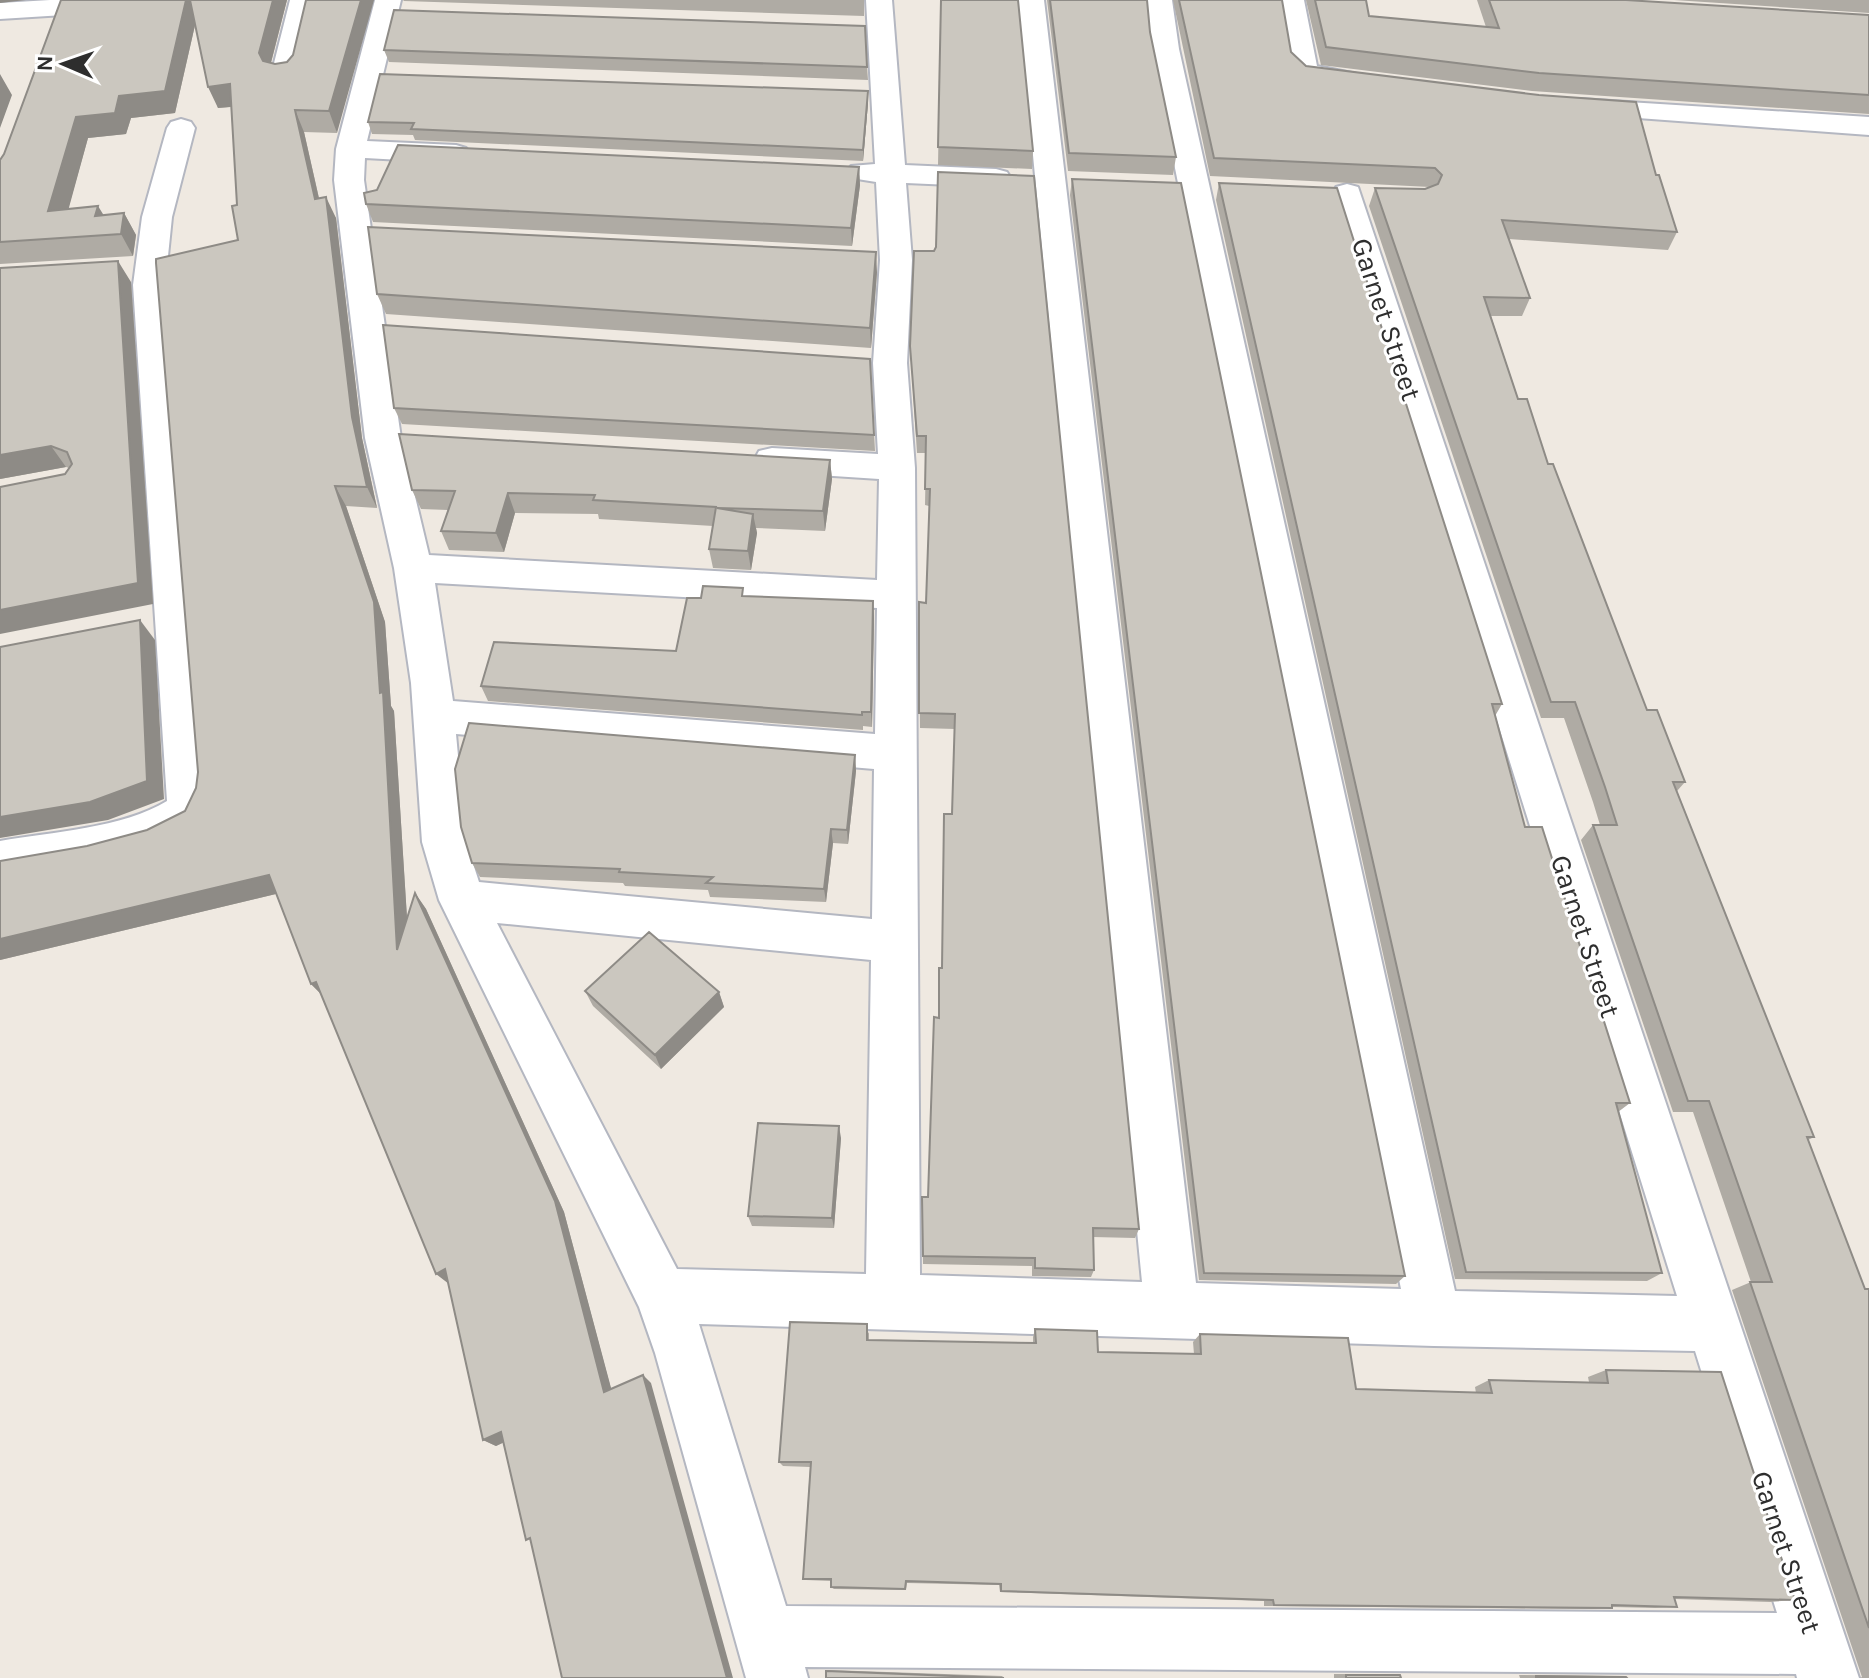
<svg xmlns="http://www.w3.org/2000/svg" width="1869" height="1678" font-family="Karla,sans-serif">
<rect width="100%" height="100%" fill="#efe9e1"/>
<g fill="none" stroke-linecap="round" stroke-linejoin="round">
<defs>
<path id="minor" d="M 50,0 L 189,0 L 185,6 L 176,8 L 0,19 L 0,3 Z
M 290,0 L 316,0 L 299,75 L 295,81 L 285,83 L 275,81 L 271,75 Z
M 375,0 L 401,0 L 367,141 L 456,145 L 466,148 L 471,154 L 466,160 L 456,163 L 365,158 L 364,180 L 401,438 L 429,555 L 877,580 L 879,479 L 772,472 L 759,469 L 754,460 L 759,451 L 772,448 L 878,454 L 873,363 L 880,260 L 876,182 L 851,178 L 846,172 L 851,166 L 875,164 L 866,0 L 892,0 L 905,165 L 996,169 L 1007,172 L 1011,178 L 1007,184 L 996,187 L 906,183 L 912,260 L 907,363 L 915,468 L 920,1275 L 1142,1282 L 1018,0 L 1044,0 L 1196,1283 L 1401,1289 L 1151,49 L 1146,0 L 1172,0 L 1179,49 L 1455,1291 L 1677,1296 L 1332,193 L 1336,187 L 1347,184 L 1358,187 L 1859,1678 L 1797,1678 L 1796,1674 L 805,1667 L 808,1678 L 746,1678 L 655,1353 L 639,1307 L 439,900 L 422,842 L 411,683 L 394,568 L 365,438 L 334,180 L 336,149 ZM 435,583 L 877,608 L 875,734 L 453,701 ZM 456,734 L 874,769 L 872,919 L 479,882 L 466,842 ZM 497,923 L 871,960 L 866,1274 L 677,1269 ZM 699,1324 L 1434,1346 L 1695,1351 L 1777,1613 L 786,1606 Z
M 1278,0 L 1304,0 L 1317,66 L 1367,76 L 1371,82 L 1367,88 C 1347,93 1303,88 1290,70 Z
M 1580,99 L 1869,117 L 1869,135 L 1570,113 L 1566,107 L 1570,101 Z
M 181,119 L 191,122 L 195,128 L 172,217 L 165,285 L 211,791 C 210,803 207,817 199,826 C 174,853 40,872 0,879 L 0,841 C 51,832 123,828 167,801 L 133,285 L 142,217 L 167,128 L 171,122 Z"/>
</defs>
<use href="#minor" stroke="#b4b7c1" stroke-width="4"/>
<use href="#minor" fill="#fff" fill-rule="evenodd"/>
</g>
<path fill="#afaba4" d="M 61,0 L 287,0 L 271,63 L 275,64 L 287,62 L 293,55 L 306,0 L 337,133 L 304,132 L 319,198 L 336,218 L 362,438 L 377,508 L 346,506 L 385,622 L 391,706 L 394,711 L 407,919 L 415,893 L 426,909 L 564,1212 L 611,1389 L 651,1383 L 531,1541 L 504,1442 L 496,1446 L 483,1440 L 449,1284 L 322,995 L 311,984 L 276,894 L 0,960 L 0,861 L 87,846 L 147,830 L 185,811 L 196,788 L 198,772 L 238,240 L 237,205 L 231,107 L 218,108 L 195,25 L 175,113 L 131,118 L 126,134 L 88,138 L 68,209 L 104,215 L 124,213 L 136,235 L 133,256 L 0,264 L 0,160 L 4,154 Z
M 403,0 L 864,0 L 864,16 L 404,1 Z
M 941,0 L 1033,151 L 1032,169 L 938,165 Z
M 1047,0 L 1147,0 L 1150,32 L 1176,157 L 1173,175 L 1068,171 Z
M 1173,0 L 1282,0 L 1291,52 L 1306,66 L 1656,175 L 1677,232 L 1668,250 L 1509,239 L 1530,298 L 1522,316 L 1491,316 L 1518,399 L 1548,464 L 1647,710 L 1685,782 L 1677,791 L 1814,1137 L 1808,1140 L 1865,1289 L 1869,1289 L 1869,1678 L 1860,1678 L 1862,1677 L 1732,1290 L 1751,1282 L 1693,1112 L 1673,1112 L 1581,840 L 1593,825 L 1600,825 L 1593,802 L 1564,718 L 1541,718 L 1369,206 L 1375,188 L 1425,189 L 1430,187 L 1210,176 Z
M 1306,0 L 1366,0 L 1369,16 L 1486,27 L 1477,0 L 1626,0 L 1869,15 L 1869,114 L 1532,91 L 1321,65 Z
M 1674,0 L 1869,0 L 1869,13 Z
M 384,50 L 867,67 L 868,80 L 389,62 Z
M 868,103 L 863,161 L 415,140 L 413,135 L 372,134 L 368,122 Z
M 859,167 L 860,185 L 852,246 L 373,222 L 366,204 Z
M 1072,179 L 1405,1276 L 1396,1284 L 1199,1280 L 1070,195 Z
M 1219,183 L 1502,704 L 1495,716 L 1525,827 L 1630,1103 L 1618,1112 L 1662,1273 L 1647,1281 L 1455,1279 L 1216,200 Z
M 877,272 L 871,348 L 386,314 L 377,294 Z
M 131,282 L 153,604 L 65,474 L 69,468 L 66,467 L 0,479 Z
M 910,346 L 1139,1229 L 1135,1238 L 1093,1237 L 1094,1270 L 1091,1277 L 1032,1276 L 1032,1266 L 923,1264 L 922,1197 L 928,1197 L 952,814 L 955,729 L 920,728 L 919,602 L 926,603 L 929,506 L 925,505 L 926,453 L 917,453 Z
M 870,359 L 875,451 L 402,424 L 394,408 Z
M 830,460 L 832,479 L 825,531 L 756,528 L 757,533 L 751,570 L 713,568 L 709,549 L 713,526 L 599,519 L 598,514 L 515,513 L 504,552 L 449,550 L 441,531 L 448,510 L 421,509 L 412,490 Z
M 745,597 L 873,601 L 874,617 L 872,727 L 863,726 L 863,730 L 488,701 L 481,686 L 676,651 L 701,598 Z
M 855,755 L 856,771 L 848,844 L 833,843 L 826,902 L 710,897 L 708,890 L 625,886 L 623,883 L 480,877 L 472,863 Z
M 585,991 L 719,992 L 724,1007 L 661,1069 L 593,1006 Z
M 841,1138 L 834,1228 L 752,1226 L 748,1216 Z
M 1035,1329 L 1098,1352 L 1194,1354 L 1193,1342 L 1200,1334 L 1356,1389 L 1476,1393 L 1475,1387 L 1489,1380 L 1589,1382 L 1588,1377 L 1606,1370 L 1795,1600 L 1770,1602 L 1675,1599 L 1677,1607 L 1655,1608 L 1612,1607 L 1612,1608 L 1593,1609 L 1264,1606 L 1264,1601 L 1000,1592 L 999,1585 L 907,1583 L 906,1590 L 834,1589 L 831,1587 L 831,1581 L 806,1580 L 803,1579 L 810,1467 L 783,1466 L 779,1462 L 869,1332 L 869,1340 L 1033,1343 L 1033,1337 Z
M 829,1670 L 1002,1676 L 1004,1678 L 826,1671 Z
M 1334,1674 L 1387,1674 L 1400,1675 L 1401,1678 L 1334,1678 Z
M 1519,1675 L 1607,1676 L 1626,1677 L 1627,1678 L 1520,1678 Z"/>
<path fill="#8e8b86" d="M 0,0 L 26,0 L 0,3 Z
M 186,0 L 193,0 L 198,12 L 175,113 L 131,118 L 126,134 L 88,138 L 62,233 L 48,211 L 76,117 L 119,96 Z
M 273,0 L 287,0 L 268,74 L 259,53 Z
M 361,0 L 374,0 L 337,133 L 329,111 Z
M 0,74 L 12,95 L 0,128 Z
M 230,84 L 240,106 L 218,108 L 208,87 Z
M 868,91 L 868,103 L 863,161 L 863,150 Z
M 295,110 L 304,132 L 324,221 L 315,199 Z
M 859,167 L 860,185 L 852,246 L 851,228 Z
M 326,197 L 336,218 L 362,438 L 377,508 L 367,487 L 352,417 Z
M 98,206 L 111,227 L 95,216 Z
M 124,213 L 136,235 L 133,256 L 121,234 Z
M 876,252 L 877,272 L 871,348 L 870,328 Z
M 118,261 L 131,282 L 153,604 L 0,634 L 0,610 L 138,583 Z
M 51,446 L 66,467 L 0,479 L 0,455 Z
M 830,460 L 832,479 L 825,531 L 823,511 Z
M 335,486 L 346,506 L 385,622 L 391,706 L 394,711 L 410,965 L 397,950 L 380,693 Z
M 508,493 L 515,513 L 504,552 L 496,533 Z
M 753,514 L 757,533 L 751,570 L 748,551 Z
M 873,601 L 874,617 L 872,727 L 871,712 Z
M 140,620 L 155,640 L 164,799 L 108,820 L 0,838 L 0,817 Z
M 855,755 L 856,771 L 848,844 L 847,830 Z
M 831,829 L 833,843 L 826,902 L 824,889 Z
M 269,875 L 284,892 L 0,960 L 0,939 Z
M 415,893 L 426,909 L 564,1212 L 614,1399 L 604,1392 Z
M 316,982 L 326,999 L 311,984 Z
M 719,992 L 724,1007 L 661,1069 L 655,1055 Z
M 839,1126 L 841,1138 L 834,1228 L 832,1218 Z
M 445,1269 L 449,1284 L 436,1274 Z
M 643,1375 L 651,1383 L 733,1678 L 727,1678 Z
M 501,1432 L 513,1438 L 496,1446 L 483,1440 Z"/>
<path fill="#cbc7bf" stroke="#8e8b86" stroke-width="2" d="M 61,0 L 186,0 L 165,91 L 119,96 L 115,113 L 76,117 L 48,211 L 98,206 L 95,216 L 124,213 L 121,234 L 0,242 L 0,160 L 4,154 Z
M 190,0 L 273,0 L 259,53 L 263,61 L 275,64 L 287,62 L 293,55 L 306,0 L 361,0 L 329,111 L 295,110 L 315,199 L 326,197 L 352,417 L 367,487 L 335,486 L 374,602 L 380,693 L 383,692 L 397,950 L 415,893 L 555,1201 L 604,1392 L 643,1375 L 727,1678 L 562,1678 L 530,1538 L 526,1540 L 501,1432 L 483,1440 L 445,1269 L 436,1274 L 316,982 L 311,984 L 269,875 L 0,939 L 0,861 L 87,846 L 147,830 L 185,811 L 196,788 L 198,772 L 156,263 L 156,259 L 238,240 L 232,206 L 237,205 L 230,84 L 208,87 Z
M 941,0 L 1018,0 L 1033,151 L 938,147 Z
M 1050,0 L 1147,0 L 1150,32 L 1176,157 L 1069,153 Z
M 1179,0 L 1282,0 L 1291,52 L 1306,66 L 1539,95 L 1636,102 L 1656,175 L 1659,175 L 1677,232 L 1502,220 L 1530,298 L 1484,297 L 1518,399 L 1527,399 L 1548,464 L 1553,464 L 1647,710 L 1657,710 L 1685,782 L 1673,782 L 1814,1137 L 1807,1137 L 1865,1289 L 1869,1289 L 1869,1628 L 1750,1282 L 1772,1282 L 1709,1101 L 1688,1101 L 1593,825 L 1617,825 L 1605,787 L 1575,702 L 1551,702 L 1375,188 L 1425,189 L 1438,184 L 1442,175 L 1435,168 L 1214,158 Z
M 1315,0 L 1366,0 L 1369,16 L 1499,28 L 1489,0 L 1626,0 L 1869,15 L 1869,95 L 1539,73 L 1326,47 Z
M 394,10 L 865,26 L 867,67 L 384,50 Z
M 380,74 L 868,91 L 863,150 L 411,129 L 414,123 L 368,122 Z
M 398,145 L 859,167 L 851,228 L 366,204 L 364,193 L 377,190 Z
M 938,172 L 1034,176 L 1139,1229 L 1093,1228 L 1094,1270 L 1035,1268 L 1035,1258 L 923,1256 L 922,1197 L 928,1197 L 934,1017 L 939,1018 L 939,968 L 942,968 L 944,814 L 952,814 L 955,714 L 919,713 L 919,602 L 926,603 L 930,489 L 925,489 L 926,436 L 917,436 L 910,346 L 914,251 L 934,251 L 936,247 Z
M 1072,179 L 1181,183 L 1405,1276 L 1204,1273 Z
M 1219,183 L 1337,188 L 1502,704 L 1492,704 L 1525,827 L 1542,827 L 1630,1103 L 1616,1103 L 1662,1273 L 1466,1272 Z
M 368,227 L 876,252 L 870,328 L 377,294 Z
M 118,261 L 138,583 L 0,610 L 0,487 L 65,474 L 72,464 L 67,452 L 51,446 L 0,455 L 0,268 Z
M 383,325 L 870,359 L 874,435 L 394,408 Z
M 399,434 L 830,460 L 823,511 L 717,508 L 753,514 L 748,551 L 709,549 L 716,507 L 593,500 L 595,495 L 508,493 L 496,533 L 441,531 L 455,491 L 412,490 Z
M 703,586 L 743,588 L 742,596 L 873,601 L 871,712 L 862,712 L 862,715 L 481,686 L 494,642 L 676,651 L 687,598 L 701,598 Z
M 140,620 L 147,781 L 90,802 L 0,817 L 0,647 Z
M 469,723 L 855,755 L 847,830 L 831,829 L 824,889 L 706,883 L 713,877 L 619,872 L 620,869 L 472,863 L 461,827 L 455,769 Z
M 649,932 L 719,992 L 655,1055 L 585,991 Z
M 758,1123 L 839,1126 L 832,1218 L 748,1216 Z
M 790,1322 L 867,1324 L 867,1340 L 1036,1343 L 1035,1329 L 1097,1331 L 1098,1352 L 1201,1354 L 1200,1334 L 1348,1338 L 1356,1389 L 1492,1393 L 1489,1380 L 1608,1383 L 1606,1370 L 1721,1372 L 1795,1600 L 1674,1597 L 1677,1607 L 1612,1605 L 1612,1608 L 1274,1605 L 1273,1600 L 1001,1591 L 1001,1584 L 906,1581 L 905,1589 L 831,1587 L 831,1579 L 803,1579 L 811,1462 L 779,1462 Z
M 826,1671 L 1004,1678 L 826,1678 Z
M 1346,1675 L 1400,1675 L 1401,1678 L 1346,1678 Z
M 1536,1676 L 1626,1677 L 1627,1678 L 1536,1678 Z"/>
<g text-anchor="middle" stroke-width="6" stroke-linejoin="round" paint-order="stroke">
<g font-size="28" fill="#2e2e2e" stroke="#fff">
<text transform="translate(1387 319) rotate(72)" y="10">Garnet Street</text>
<text transform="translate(1586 936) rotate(72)" y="10">Garnet Street</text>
<text transform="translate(1787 1552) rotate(72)" y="10">Garnet Street</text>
</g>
</g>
<g transform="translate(64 64) rotate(272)" stroke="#ffffff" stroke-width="6" paint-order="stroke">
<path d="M0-6L14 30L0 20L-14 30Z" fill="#2e2e2e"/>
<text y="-12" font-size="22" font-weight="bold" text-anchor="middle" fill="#2e2e2e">N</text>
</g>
</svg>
